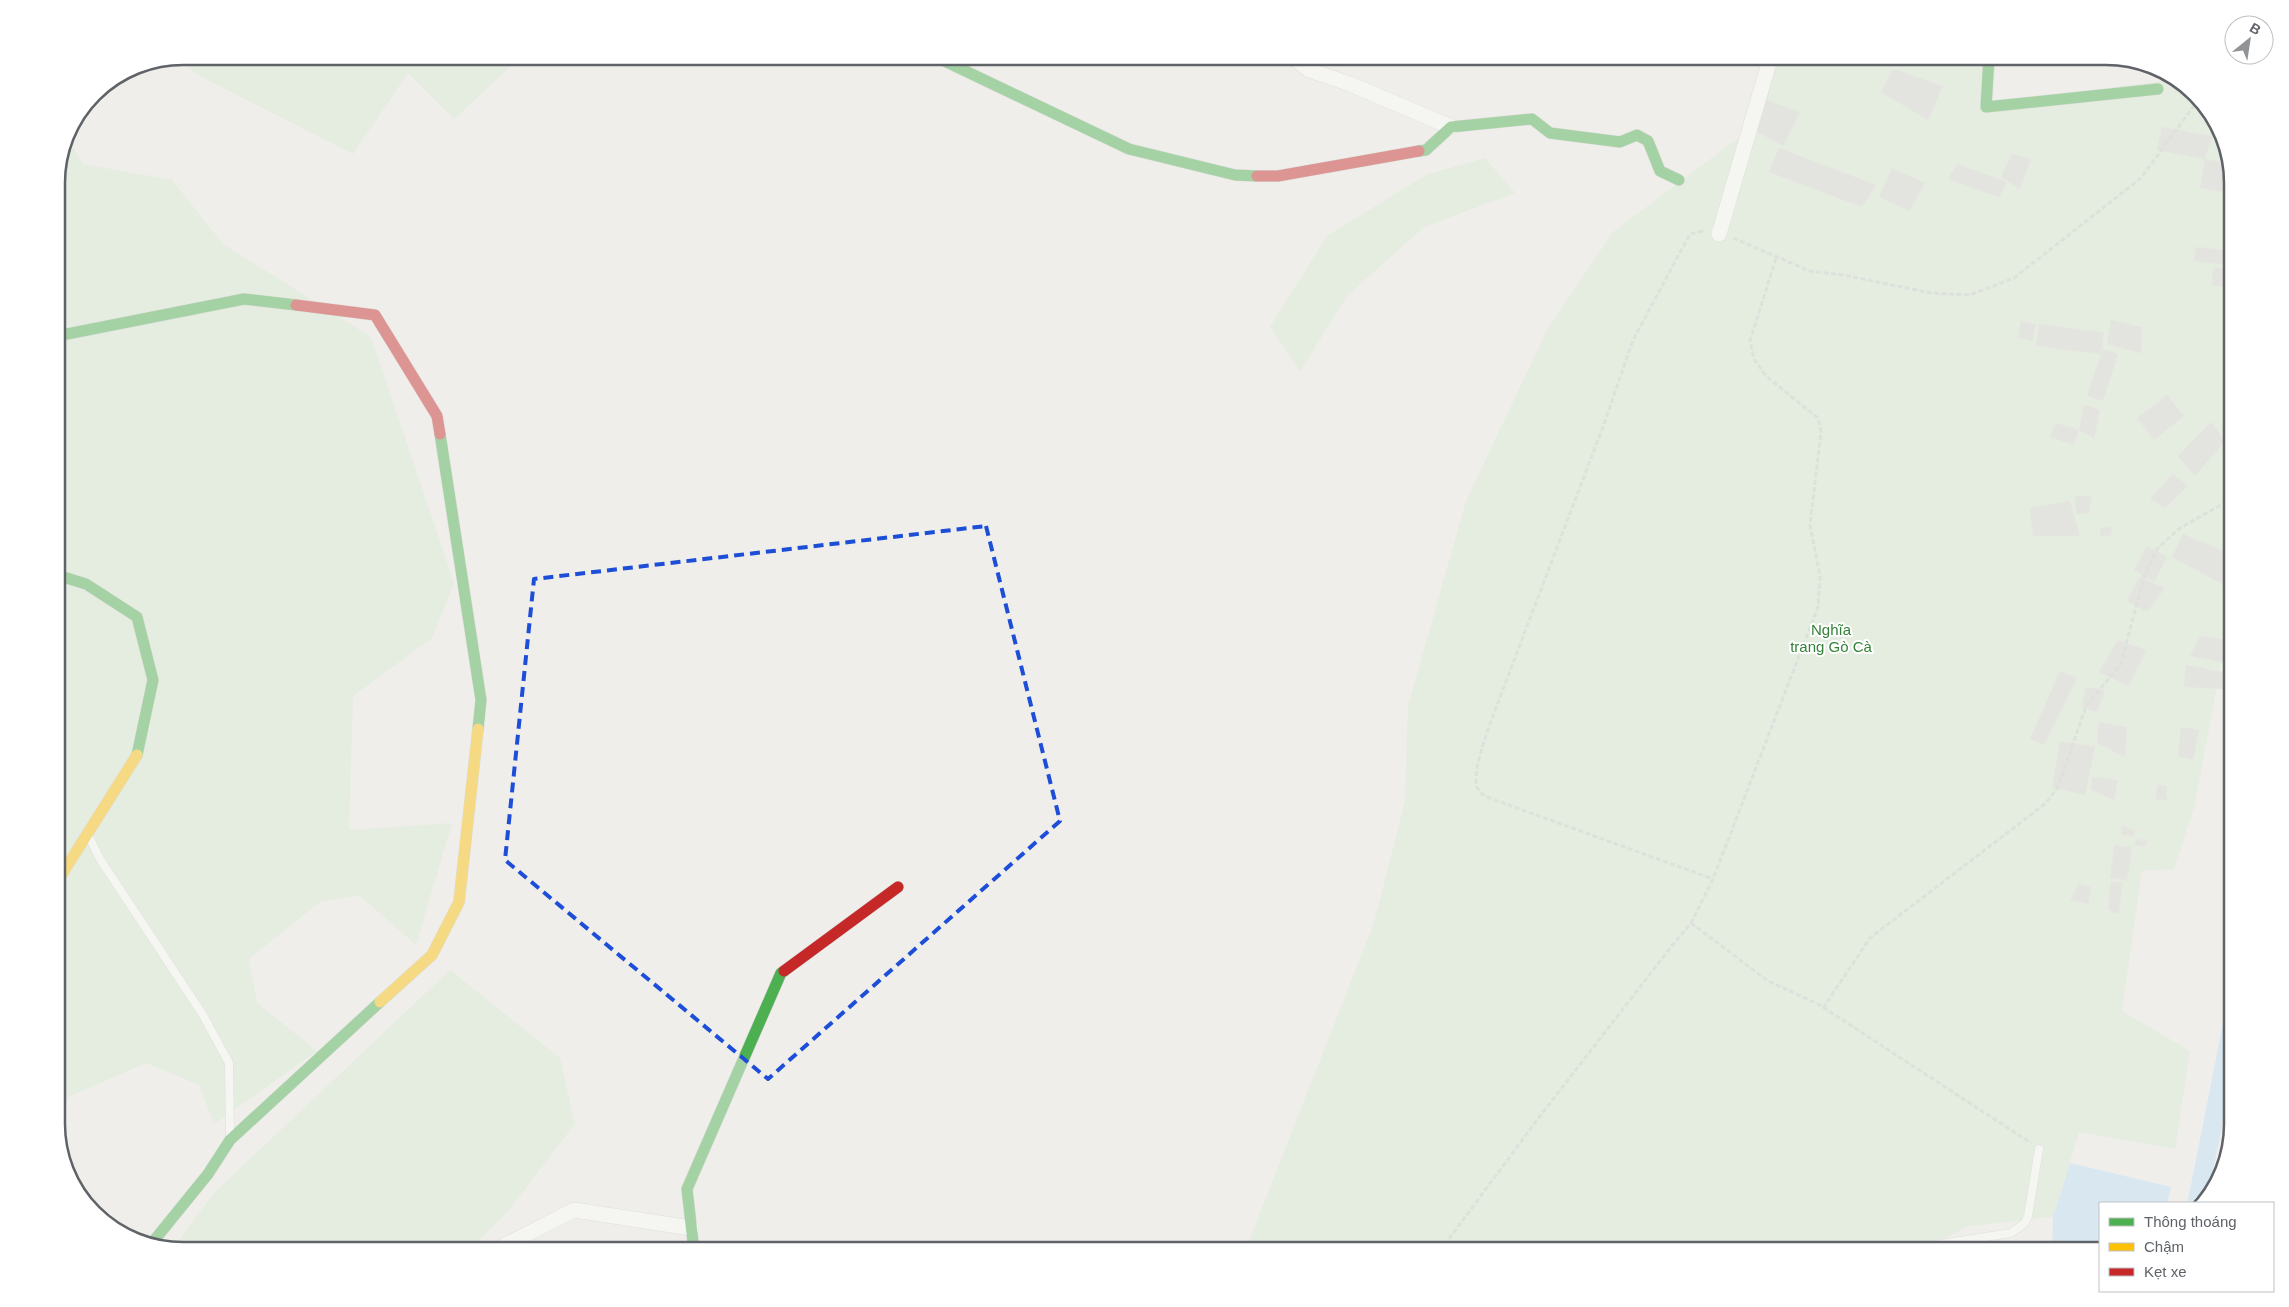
<svg xmlns="http://www.w3.org/2000/svg" width="2289" height="1307" font-family="Arial,sans-serif">
<rect width="100%" height="100%" fill="#efeeea"/>
<path fill="#d8ebd6" d="M 183,56 L 522,56 L 454,119 L 408,73 L 353,154 L 207,80 L 173,58 Z
M 1766,56 L 1996,56 L 1993,103 L 2176,79 L 2216,119 L 2232,175 L 2233,602 L 2194,808 L 2174,869 L 2142,871 L 2122,1011 L 2190,1051 L 2175,1149 L 2079,1132 L 2053,1217 L 1969,1226 L 1920,1251 L 1245,1251 L 1374,923 L 1405,801 L 1408,706 L 1466,501 L 1548,328 L 1613,232 L 1745,133 Z
M 66,136 L 83,164 L 172,180 L 223,244 L 371,337 L 454,583 L 432,638 L 353,696 L 349,830 L 452,823 L 416,945 L 359,895 L 320,902 L 249,959 L 257,1003 L 317,1051 L 214,1124 L 199,1085 L 146,1063 L 68,1097 L 57,1132 L 57,175 Z
M 1485,158 L 1515,193 L 1424,227 L 1348,295 L 1300,371 L 1270,327 L 1327,236 L 1426,175 Z
M 450,970 L 560,1058 L 575,1124 L 508,1211 L 468,1251 L 183,1251 L 173,1248 L 213,1194 Z"/>
<path fill="#bfe0f9" d="M 2070,1163 L 2171,1187 L 2167,1203 L 2100,1203 L 2100,1251 L 2052,1251 L 2053,1217 Z"/>
<g fill="none" stroke-linecap="round" stroke-linejoin="round">
<path stroke="#bfe0f9" stroke-width="19" d="M 2197,1203 L 2233,1022"/>
</g>
<path fill="#d6d5d3" stroke="#deddd9" d="M 1893,69 L 1943,86 L 1928,120 L 1881,92 Z
M 1764,99 L 1800,112 L 1783,146 L 1754,130 Z
M 2162,127 L 2212,136 L 2205,159 L 2157,150 Z
M 1779,148 L 1876,185 L 1862,207 L 1769,172 Z
M 2012,154 L 2031,159 L 2020,189 L 2001,177 Z
M 2205,159 L 2229,164 L 2232,175 L 2232,193 L 2200,188 Z
M 1957,164 L 2007,182 L 1999,197 L 1948,179 Z
M 1892,168 L 1925,183 L 1909,211 L 1879,197 Z
M 2196,247 L 2233,251 L 2233,265 L 2193,261 Z
M 2213,267 L 2233,269 L 2233,288 L 2212,285 Z
M 2111,320 L 2142,327 L 2141,353 L 2107,344 Z
M 2021,321 L 2036,324 L 2032,341 L 2018,338 Z
M 2039,324 L 2104,333 L 2101,354 L 2036,346 Z
M 2103,349 L 2118,354 L 2103,401 L 2087,396 Z
M 2167,395 L 2184,416 L 2154,440 L 2137,418 Z
M 2084,405 L 2100,410 L 2094,438 L 2079,430 Z
M 2211,422 L 2225,441 L 2195,476 L 2178,456 Z
M 2056,423 L 2079,430 L 2074,445 L 2050,437 Z
M 2173,474 L 2188,486 L 2165,508 L 2150,499 Z
M 2075,496 L 2092,496 L 2089,513 L 2076,514 Z
M 2070,501 L 2080,536 L 2033,536 L 2030,508 Z
M 2112,527 L 2111,535 L 2101,537 L 2100,528 Z
M 2183,534 L 2233,555 L 2233,569 L 2226,586 L 2172,557 Z
M 2147,546 L 2167,557 L 2154,582 L 2134,570 Z
M 2139,577 L 2165,588 L 2147,612 L 2127,601 Z
M 2200,636 L 2233,641 L 2233,664 L 2190,656 Z
M 2118,640 L 2146,650 L 2129,686 L 2099,672 Z
M 2186,665 L 2227,673 L 2223,689 L 2184,687 Z
M 2060,671 L 2077,678 L 2044,745 L 2030,739 Z
M 2086,687 L 2105,690 L 2097,712 L 2082,707 Z
M 2099,722 L 2127,727 L 2125,757 L 2097,743 Z
M 2181,727 L 2199,730 L 2193,760 L 2178,756 Z
M 2060,741 L 2095,747 L 2085,795 L 2052,787 Z
M 2092,777 L 2118,780 L 2114,800 L 2091,790 Z
M 2157,785 L 2166,786 L 2167,800 L 2156,799 Z
M 2122,826 L 2135,831 L 2133,836 L 2122,835 Z
M 2136,839 L 2147,841 L 2145,847 L 2135,845 Z
M 2114,845 L 2132,847 L 2127,880 L 2110,878 Z
M 2111,882 L 2122,882 L 2119,914 L 2108,910 Z
M 2078,884 L 2091,887 L 2088,904 L 2070,900 Z"/>
<g fill="none" stroke-linecap="round" stroke-linejoin="round">
<defs>
<path id="lane" d="M 89,837 L 100,859 L 203,1015 L 229,1063 L 230,1135
M 1895,1251 L 2011,1233 L 2025,1223 L 2028,1216 L 2039,1149"/>
<path id="street" d="M 1292,56 L 1309,70 L 1350,84 L 1451,127
M 1719,234 L 1771,56
M 494,1251 L 574,1210 L 691,1228"/>
<path id="fast" d="M 934,56 L 1129,149 L 1235,175 L 1257,176
M 1989,56 L 1986,107 L 2158,89
M 1419,151 L 1426,150 L 1451,127 L 1532,119 L 1550,133 L 1620,142 L 1637,135 L 1648,141 L 1660,171 L 1679,180
M 57,336 L 244,299 L 296,305
M 440,434 L 481,700 L 478,729
M 57,575 L 86,584 L 137,617 L 153,680 L 137,755
M 152,1243 L 208,1174 L 230,1140 L 380,1002
M 694,1251 L 687,1189 L 781,973 L 784,971"/>
<path id="slow" d="M 57,882 L 137,755
M 380,1002 L 432,955 L 459,902 L 478,729"/>
<path id="jam" d="M 1257,176 L 1278,176 L 1419,151
M 296,305 L 375,315 L 437,416 L 440,434
M 784,971 L 898,887"/>
</defs>
<use href="#lane" stroke="#cbcccc" stroke-width="9"/>
<use href="#street" stroke="#cbcccc" stroke-width="16"/>
<use href="#fast" stroke="#cacacb" stroke-width="12"/>
<use href="#slow" stroke="#cacacb" stroke-width="12"/>
<use href="#jam" stroke="#cacacb" stroke-width="12"/>
<path stroke="#cacfcc" stroke-width="3" stroke-dasharray="5 2.5" stroke-linecap="butt" d="M 1703,231 L 1690,234 L 1633,340 L 1604,424 L 1491,721 C 1486,736 1472,772 1477,787 C 1480,794 1486,796 1492,799 L 1713,879
M 1733,238 L 1810,271 L 1843,275 L 1932,293 L 1970,295 L 2014,278 L 2141,178 L 2193,107 L 2202,106
M 1691,923 L 1768,981 L 1818,1004 L 2031,1143
M 1823,1008 L 1870,938 L 2046,803 L 2058,787 L 2086,706 L 2121,664 L 2144,576 L 2158,548 L 2180,528 L 2233,498
M 1440,1251 L 1537,1120 L 1671,947 L 1691,923 L 1713,879 L 1818,607 L 1820,576 L 1810,525 L 1821,431 L 1818,418 L 1766,376 L 1754,359 L 1750,341 L 1776,258"/>
<use href="#lane" stroke="#fdfcfc" stroke-width="8"/>
<use href="#street" stroke="#fdfcfc" stroke-width="15"/>
<use href="#fast" stroke="#4caf50" stroke-width="11"/>
<use href="#slow" stroke="#ffc107" stroke-width="11"/>
<use href="#jam" stroke="#c62828" stroke-width="11"/>
</g>
<path d="M0 0H2289V1307H0ZM 986,526 L 1060,821 L 768,1079 L 505,860 L 534,579 Z" fill="#efeeea" fill-opacity=".55" fill-rule="evenodd"/>
<path fill="none" stroke="#1d4ed8" stroke-width="4" stroke-dasharray="10 6" stroke-linejoin="round" d="M 986,526 L 1060,821 L 768,1079 L 505,860 L 534,579 Z"/>
<g text-anchor="middle" stroke-width="4" stroke-linejoin="round" paint-order="stroke">
<g font-size="15" fill="#348238" stroke="#fff">
<text x="1831" y="635">Nghĩa<tspan x="1831" dy="17">trang Gò Cà</tspan></text>
</g>
</g>
<path d="M0 0H2289V1307H0ZM183 65H2106A118 118 0 0 1 2224 183V1124A118 118 0 0 1 2106 1242H183A118 118 0 0 1 65 1124V183A118 118 0 0 1 183 65Z" fill="#fff" fill-rule="evenodd"/>
<path fill="none" stroke="#5f6368" stroke-width="2.5" d="M183 65H2106A118 118 0 0 1 2224 183V1124A118 118 0 0 1 2106 1242H183A118 118 0 0 1 65 1124V183A118 118 0 0 1 183 65Z"/>
<rect x="2099" y="1202" width="175" height="90" fill="#ffffff" stroke="#bfc1c3"/>
<rect x="2109" y="1218" width="25" height="8" fill="#4caf50" stroke="#bfc1c3"/>
<text x="2144" y="1227" font-size="15" fill="#5f6368">Thông thoáng</text>
<rect x="2109" y="1243" width="25" height="8" fill="#ffc107" stroke="#bfc1c3"/>
<text x="2144" y="1252" font-size="15" fill="#5f6368">Chậm</text>
<rect x="2109" y="1268" width="25" height="8" fill="#c62828" stroke="#bfc1c3"/>
<text x="2144" y="1277" font-size="15" fill="#5f6368">Kẹt xe</text>
<g transform="translate(2249 40) rotate(30)"><circle r="24" fill="#ffffff" stroke="#bfc1c3"/>
<path d="M0-4L9 19L0 12L-9 19Z" fill="#919496"/>
<text y="-8" font-size="14" font-weight="bold" text-anchor="middle" fill="#5f6368">B</text>
</g>
</svg>
